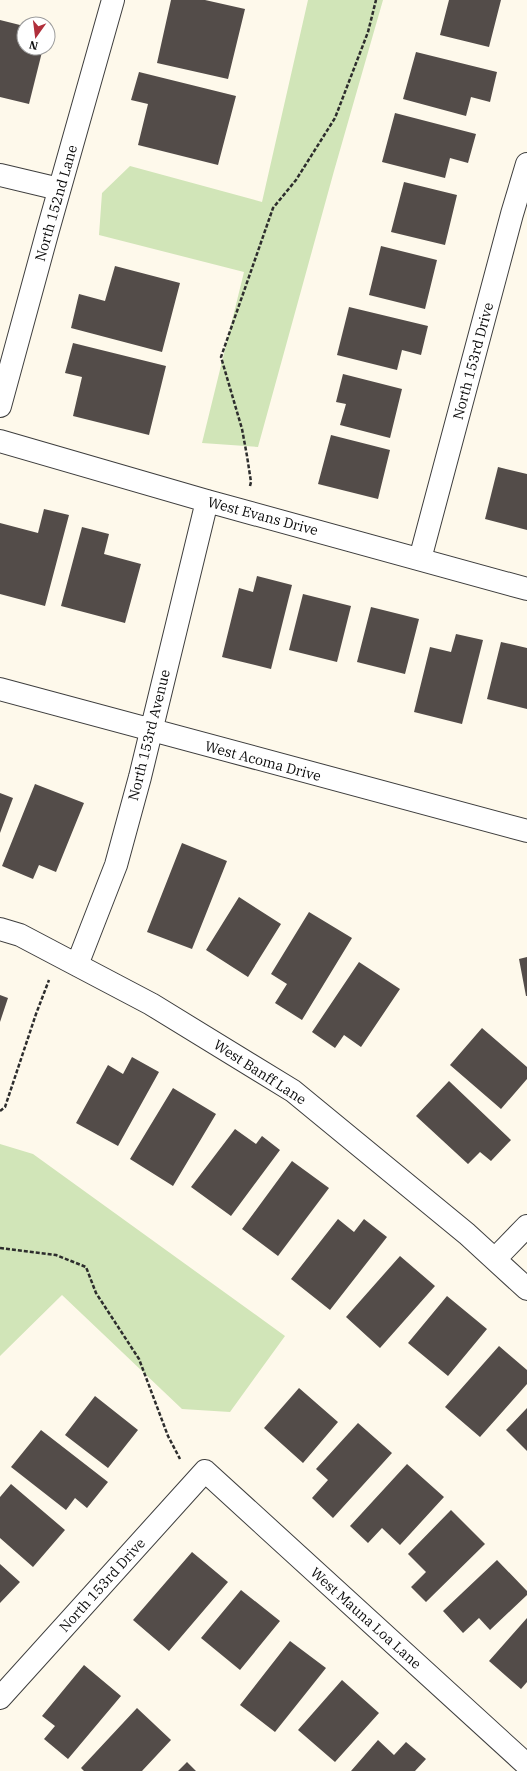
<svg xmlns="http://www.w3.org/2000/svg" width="527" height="1771" font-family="'IBM Plex Serif',serif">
<rect width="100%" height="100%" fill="#fef9eb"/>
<path fill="#d1e5b8" d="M 308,0 L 383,0 L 334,171 L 258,447 L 202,443 L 244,272 L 99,235 L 102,193 L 130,166 L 262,202 Z
M 0,1144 L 33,1154 L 285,1336 L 230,1412 L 182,1409 L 62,1295 L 0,1356 Z"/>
<path fill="#534c49" d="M 171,0 L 205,0 L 245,9 L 228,79 L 157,63 Z
M 449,0 L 501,0 L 489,47 L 440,35 Z
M 0,20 L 24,26 L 24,48 L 43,48 L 29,104 L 0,97 Z
M 416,52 L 497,72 L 490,102 L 471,97 L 466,116 L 403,99 Z
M 139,72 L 236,96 L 218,165 L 138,145 L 148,104 L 131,100 Z
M 395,113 L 476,134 L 468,163 L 450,158 L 445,178 L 382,162 Z
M 404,182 L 457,195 L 445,245 L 391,232 Z
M 381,246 L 437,260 L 425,309 L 369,295 Z
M 115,266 L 180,283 L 162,352 L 71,328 L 79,294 L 105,301 Z
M 349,307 L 428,326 L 421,355 L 402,350 L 397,370 L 337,355 Z
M 73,343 L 166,366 L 149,435 L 73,416 L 82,377 L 65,373 Z
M 343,374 L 402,389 L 390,438 L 340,425 L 346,404 L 336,402 Z
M 331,435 L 390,450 L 378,499 L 318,484 Z
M 498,467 L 527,474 L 527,530 L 485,519 Z
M 44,509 L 69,515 L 45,606 L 0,594 L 0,523 L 38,533 Z
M 82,527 L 109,534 L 104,554 L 141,564 L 125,623 L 61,606 Z
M 257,576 L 292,585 L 271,669 L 222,657 L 239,588 L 253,592 Z
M 303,594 L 351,606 L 337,662 L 289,650 Z
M 371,607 L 419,619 L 405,674 L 357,662 Z
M 456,634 L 483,640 L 462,724 L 414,712 L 430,647 L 451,652 Z
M 501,642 L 527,648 L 527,709 L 487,699 Z
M 35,784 L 84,803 L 56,872 L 39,865 L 33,879 L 2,866 Z
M 0,793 L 13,798 L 0,833 Z
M 182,843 L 227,861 L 192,949 L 147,932 Z
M 239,897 L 281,924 L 248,977 L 206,950 Z
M 309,912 L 352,938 L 302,1020 L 275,1003 L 287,984 L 271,974 Z
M 527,957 L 527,996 L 526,996 L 519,959 Z
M 359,962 L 400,989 L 361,1047 L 344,1035 L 335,1048 L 312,1032 Z
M 0,995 L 8,998 L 0,1022 Z
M 482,1028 L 527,1067 L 527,1079 L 501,1109 L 450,1065 Z
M 132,1057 L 159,1072 L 118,1146 L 76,1123 L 108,1065 L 123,1074 Z
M 449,1081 L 511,1140 L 491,1161 L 480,1152 L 468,1164 L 416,1116 Z
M 173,1088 L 216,1114 L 173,1186 L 130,1159 Z
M 235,1129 L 256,1144 L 262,1136 L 280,1150 L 231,1216 L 191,1187 Z
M 292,1161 L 329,1188 L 278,1256 L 242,1229 Z
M 338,1219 L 354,1232 L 364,1219 L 387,1237 L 330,1310 L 291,1279 Z
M 400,1256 L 435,1286 L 380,1348 L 346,1317 Z
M 447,1296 L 487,1329 L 448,1376 L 408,1343 Z
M 499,1346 L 527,1370 L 527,1384 L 480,1437 L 445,1407 Z
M 299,1388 L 338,1422 L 303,1463 L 264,1428 Z
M 95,1396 L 138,1430 L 108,1468 L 65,1435 Z
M 527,1408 L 527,1451 L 506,1430 Z
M 358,1423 L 392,1453 L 333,1518 L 312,1498 L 328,1480 L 316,1469 Z
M 41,1430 L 108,1482 L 87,1508 L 75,1498 L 66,1510 L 11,1467 Z
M 407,1464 L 444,1497 L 400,1545 L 382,1528 L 368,1543 L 350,1526 Z
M 11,1484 L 65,1530 L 33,1567 L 0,1538 L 0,1497 Z
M 451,1510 L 485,1544 L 426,1602 L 411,1587 L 426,1572 L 408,1554 Z
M 192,1552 L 228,1582 L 169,1651 L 133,1620 Z
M 497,1560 L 527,1591 L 527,1595 L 490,1630 L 479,1618 L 463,1633 L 443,1611 Z
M 0,1564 L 20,1582 L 0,1603 Z
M 241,1590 L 280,1621 L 240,1670 L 201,1638 Z
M 527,1618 L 527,1682 L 521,1689 L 489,1661 Z
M 290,1641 L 326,1668 L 275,1732 L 240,1705 Z
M 84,1665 L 121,1696 L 68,1759 L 44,1739 L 55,1726 L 42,1716 Z
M 342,1680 L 379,1713 L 335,1762 L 298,1730 Z
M 137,1708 L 171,1740 L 142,1771 L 84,1771 L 81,1768 Z
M 378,1740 L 394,1755 L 406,1742 L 426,1759 L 415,1771 L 351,1771 Z
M 187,1762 L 196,1771 L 178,1771 Z"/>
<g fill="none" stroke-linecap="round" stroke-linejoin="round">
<defs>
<path id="minor" d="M 0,175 L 59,189
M 0,406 L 48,230 L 113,0
M 0,441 L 207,501 L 527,589
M 420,559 L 512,214 L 527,164
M 0,689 L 527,831
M 0,929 L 20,935 L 151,1004 L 293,1091 L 467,1234 L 527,1289
M 77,965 L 116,865 L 140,777 L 207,501
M 495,1259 L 527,1226
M 0,1698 L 205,1471 L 527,1765"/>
</defs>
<use href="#minor" stroke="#3e3e3e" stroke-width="24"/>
<path stroke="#2d2d2d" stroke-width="2.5" stroke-dasharray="4 2" stroke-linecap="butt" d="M 250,486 L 251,482 L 247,456 L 242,429 L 221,357 L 273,208 L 296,180 L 335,118 L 368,32 L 376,0
M 0,1111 L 5,1107 L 36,1014 L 49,980
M 0,1248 L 56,1255 L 86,1267 L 96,1293 L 139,1359 L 168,1436 L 180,1459"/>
<use href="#minor" stroke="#fff" stroke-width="22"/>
</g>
<g text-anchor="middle" stroke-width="4" stroke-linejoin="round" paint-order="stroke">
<g font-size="14" fill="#0b0b0b" stroke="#fff">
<text transform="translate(56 203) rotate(-74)" y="5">North 152nd Lane</text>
<text transform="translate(473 361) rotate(-75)" y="5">North 153rd Drive</text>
<text transform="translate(263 516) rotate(15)" y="5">West Evans Drive</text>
<text transform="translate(149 735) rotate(-76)" y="5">North 153rd Avenue</text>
<text transform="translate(263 761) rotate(15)" y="5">West Acoma Drive</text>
<text transform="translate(260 1072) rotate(33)" y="5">West Banff Lane</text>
<text transform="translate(102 1585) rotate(-48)" y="5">North 153rd Drive</text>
<text transform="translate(366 1618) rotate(42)" y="5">West Mauna Loa Lane</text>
</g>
</g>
<g transform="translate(36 36) rotate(194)"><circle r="19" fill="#ffffff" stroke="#9d9d9d"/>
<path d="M0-3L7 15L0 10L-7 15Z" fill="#b02f3b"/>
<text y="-6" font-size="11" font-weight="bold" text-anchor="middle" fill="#0b0b0b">N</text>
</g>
</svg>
